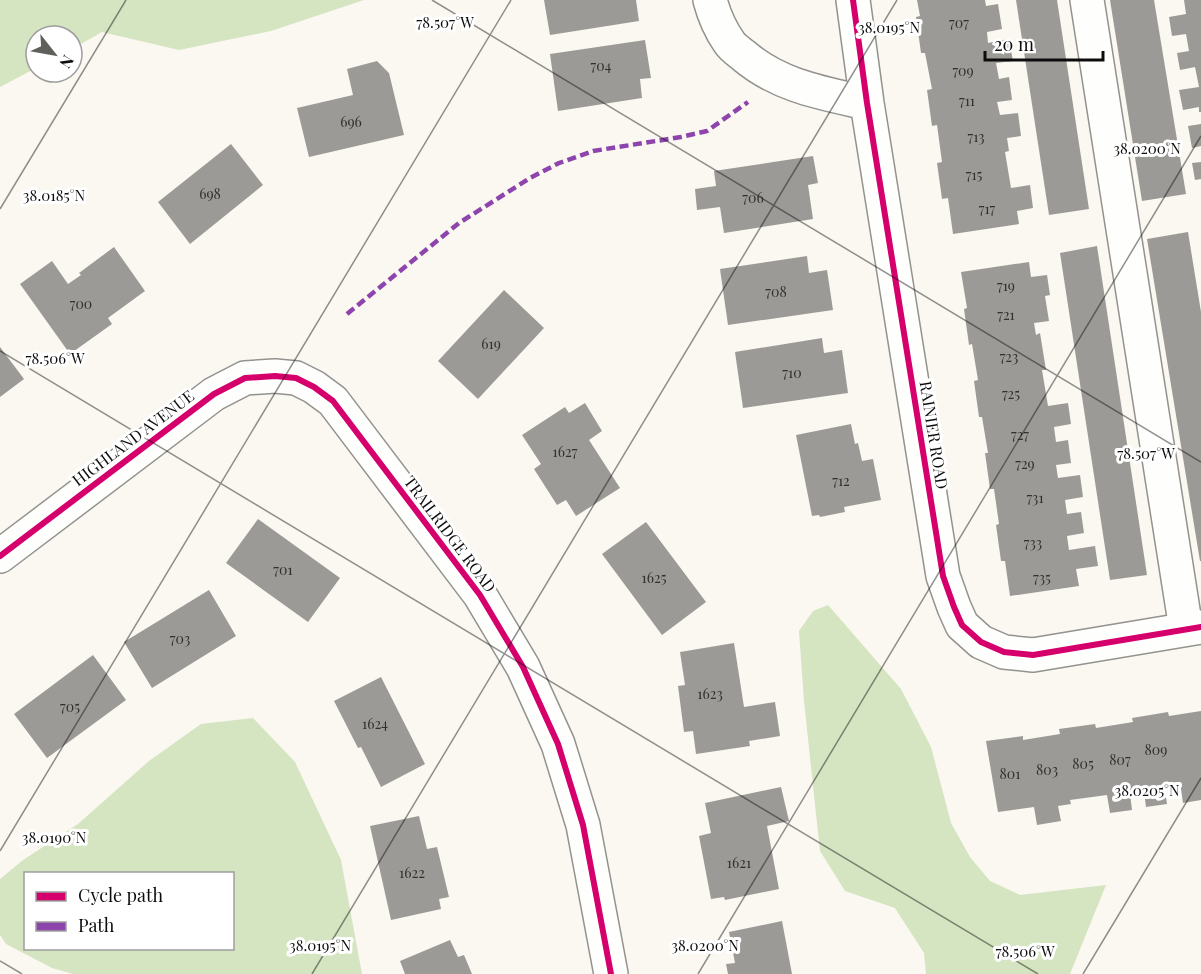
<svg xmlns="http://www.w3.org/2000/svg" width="1201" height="974" font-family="'Playfair Display',serif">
<rect width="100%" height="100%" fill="#faf8f0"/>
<path fill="#d5e4c1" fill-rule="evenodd" d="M 0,0 L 364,0 L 271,31 L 179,50 L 102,32 L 72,49 L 72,36 L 36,36 L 36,68 L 0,87 Z
M 828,605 L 901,689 L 931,747 L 951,823 L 970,857 L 990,881 L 1020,895 L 1106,885 L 1070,974 L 926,974 L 924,953 L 895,908 L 845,891 L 820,851 L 804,701 L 799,631 L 813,611 Z
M 253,718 L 295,762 L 341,860 L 362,974 L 73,974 L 52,968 L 6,944 L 0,935 L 0,879 L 23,860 L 78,824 L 149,761 L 201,724 ZM 26,874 L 232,874 L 232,948 L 26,948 Z"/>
<path fill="#9c9a96" d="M 544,0 L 636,0 L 639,21 L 550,35 Z
M 917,0 L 985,0 L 986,6 L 998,4 L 1002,29 L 987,32 L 988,43 L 1009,39 L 1013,61 L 996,63 L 999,79 L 1009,77 L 1012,100 L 997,102 L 1000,115 L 1018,113 L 1021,136 L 1007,138 L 1009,151 L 1005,152 L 1011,188 L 1030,185 L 1033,208 L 1017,211 L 1019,224 L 953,234 L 948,198 L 942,199 L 937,163 L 942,162 L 937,125 L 932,126 L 927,90 L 932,89 L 925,53 L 921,53 L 916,17 L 920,16 Z
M 1016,0 L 1057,0 L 1089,209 L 1049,215 Z
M 1110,0 L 1154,0 L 1186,194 L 1142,201 Z
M 1184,0 L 1201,0 L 1201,112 L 1199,112 L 1199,107 L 1183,110 L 1179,90 L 1199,87 L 1195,67 L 1180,70 L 1177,53 L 1189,51 L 1186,34 L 1172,36 L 1169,17 L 1186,14 Z
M 645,40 L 651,78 L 640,79 L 642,98 L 558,111 L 550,54 Z
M 377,61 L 389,73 L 404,135 L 309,157 L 297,108 L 353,95 L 347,69 Z
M 1201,124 L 1201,146 L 1192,148 L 1188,126 Z
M 231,144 L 263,185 L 190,244 L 158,202 Z
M 813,156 L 818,183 L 808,185 L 813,219 L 724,233 L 720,207 L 697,210 L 695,189 L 716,186 L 714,171 Z
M 1201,162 L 1201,179 L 1195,180 L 1192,163 Z
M 1188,232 L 1201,312 L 1201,561 L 1200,561 L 1147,239 Z
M 1097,246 L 1147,575 L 1110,580 L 1060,253 Z
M 114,247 L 145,291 L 108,318 L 112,324 L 70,354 L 20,284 L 52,261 L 68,284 L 81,275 L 79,273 Z
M 807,256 L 809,273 L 827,270 L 833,310 L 728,325 L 720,269 Z
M 1029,262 L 1031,277 L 1047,275 L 1050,295 L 1045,296 L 1049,321 L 1034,323 L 1036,335 L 1040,333 L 1046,370 L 1042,370 L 1048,406 L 1068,403 L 1071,424 L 1054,427 L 1056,442 L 1068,440 L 1071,463 L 1056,465 L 1058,478 L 1080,475 L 1083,497 L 1065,500 L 1067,514 L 1081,512 L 1084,533 L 1067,536 L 1069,550 L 1095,546 L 1098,566 L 1076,569 L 1079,586 L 1010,596 L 1005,561 L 1001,561 L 996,525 L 999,524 L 994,489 L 990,489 L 985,453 L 988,453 L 982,417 L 979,417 L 974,381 L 978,380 L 972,344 L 969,345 L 964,309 L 967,308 L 961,272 Z
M 504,290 L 544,328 L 478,399 L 438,361 Z
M 822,338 L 824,353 L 842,350 L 848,393 L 743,408 L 735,352 Z
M 0,347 L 24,379 L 0,397 Z
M 585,403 L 602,431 L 589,440 L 620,488 L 576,516 L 566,500 L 557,505 L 534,469 L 541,464 L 522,435 L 565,407 L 569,413 Z
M 851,424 L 855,444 L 858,443 L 862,461 L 873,459 L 881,500 L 844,507 L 845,512 L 820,517 L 819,515 L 812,516 L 796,435 Z
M 258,519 L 340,578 L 308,622 L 226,563 Z
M 646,522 L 706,602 L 662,635 L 602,554 Z
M 209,590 L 236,636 L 152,688 L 124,642 Z
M 734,643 L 744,707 L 775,702 L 780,736 L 749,741 L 750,746 L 696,754 L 693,731 L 684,732 L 678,686 L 685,685 L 680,652 Z
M 93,655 L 126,700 L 47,758 L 14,714 Z
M 381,677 L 425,764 L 381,787 L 361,747 L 358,748 L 334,701 Z
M 1201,711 L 1201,800 L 1183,803 L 1180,782 L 1164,785 L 1167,804 L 1146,807 L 1144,792 L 1130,794 L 1132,810 L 1110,813 L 1107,795 L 1070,800 L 1071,804 L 1058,806 L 1061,821 L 1037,825 L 1034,807 L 998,812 L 986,741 L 1023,736 L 1023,740 L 1060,734 L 1059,729 L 1095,724 L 1096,728 L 1133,722 L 1132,718 L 1168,712 L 1169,716 Z
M 781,787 L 789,821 L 767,826 L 779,889 L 725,900 L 724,897 L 711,899 L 699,836 L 711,833 L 705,803 Z
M 419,816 L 427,849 L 437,847 L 449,897 L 439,899 L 441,909 L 391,920 L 370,826 Z
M 782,921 L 792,974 L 728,974 L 726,964 L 735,963 L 729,932 Z
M 450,940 L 458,957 L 464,955 L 472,974 L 405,974 L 400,961 Z"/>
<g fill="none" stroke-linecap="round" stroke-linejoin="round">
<defs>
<path id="minor" d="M 710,0 C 714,15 720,29 729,42 C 732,47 738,51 743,55 C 779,86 822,93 867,103
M 853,0 L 867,103 L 943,576 L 954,607 L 962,625 L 981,642 L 1004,652 L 1033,655 L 1201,627
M 1087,0 L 1186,629
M 0,556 L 214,394 L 245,378 L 275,376 L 296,378 L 314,387 L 333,401 L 480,595 L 523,667 L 558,744 L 583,825 L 611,974"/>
</defs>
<use href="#minor" stroke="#93928f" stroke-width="36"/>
<use href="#minor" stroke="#fefefd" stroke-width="33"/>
<path stroke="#8e44ad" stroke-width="4.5" stroke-dasharray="9 4.5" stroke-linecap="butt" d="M 347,314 L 459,223 L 530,178 L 559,163 L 593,151 L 681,137 L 707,131 L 748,102"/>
<defs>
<path id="cycleway" d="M 853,0 L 867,103 L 943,576 L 954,607 L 962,625 L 981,642 L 1004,652 L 1033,655 L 1201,627
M 0,556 L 214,394 L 245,378 L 275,376 L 296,378 L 314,387 L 333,401 L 480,595 L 523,667 L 558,744 L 583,825 L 611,974"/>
</defs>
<use href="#cycleway" stroke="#fff" stroke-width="10"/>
<use href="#cycleway" stroke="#d6006c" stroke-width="6"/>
</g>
<path fill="none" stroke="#0c0c0c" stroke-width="1.5" stroke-opacity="0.45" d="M 432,0 L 1201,462M 0,209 L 126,0M 0,351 L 1038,974M 0,851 L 511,0M 0,961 L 22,974M 312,974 L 897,0M 698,974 L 1201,136M 1083,974 L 1201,778"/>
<g text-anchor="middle" stroke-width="6" stroke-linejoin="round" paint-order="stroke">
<g font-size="14" fill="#30302e">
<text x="959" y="28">707</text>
<text x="601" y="71">704</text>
<text x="963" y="76">709</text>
<text x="967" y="106">711</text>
<text x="351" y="127">696</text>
<text x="976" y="142">713</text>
<text x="974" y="180">715</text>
<text x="210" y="199">698</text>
<text x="753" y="203">706</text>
<text x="987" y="214">717</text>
<text x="1006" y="291">719</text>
<text x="776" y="297">708</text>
<text x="81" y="309">700</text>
<text x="1006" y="320">721</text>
<text x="491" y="349">619</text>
<text x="1009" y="362">723</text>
<text x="792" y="378">710</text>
<text x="1011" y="399">725</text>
<text x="1020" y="440">727</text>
<text x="565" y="457">1627</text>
<text x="1025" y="469">729</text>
<text x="841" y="486">712</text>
<text x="1035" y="503">731</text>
<text x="1033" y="548">733</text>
<text x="283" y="575">701</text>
<text x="654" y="583">1625</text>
<text x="1042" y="583">735</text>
<text x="180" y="644">703</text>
<text x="710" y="699">1623</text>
<text x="70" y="712">705</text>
<text x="375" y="729">1624</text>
<text x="1156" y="755">809</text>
<text x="1120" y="765">807</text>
<text x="1083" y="769">805</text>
<text x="1047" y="775">803</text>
<text x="1010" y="779">801</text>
<text x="739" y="868">1621</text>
<text x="412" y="878">1622</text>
</g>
<g font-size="16" fill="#0c0c0c" stroke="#fff">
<text transform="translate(934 435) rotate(81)" y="6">RAINIER ROAD</text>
<text transform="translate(133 438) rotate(-37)" y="6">HIGHLAND AVENUE</text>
<text transform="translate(450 534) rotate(53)" y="6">TRAILRIDGE ROAD</text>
</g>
</g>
<g font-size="15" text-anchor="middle" fill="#0c0c0c" stroke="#fff" stroke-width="6" stroke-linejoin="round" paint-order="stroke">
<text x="445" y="28">78.507°W</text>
<text x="889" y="33">38.0195°N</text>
<text x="1147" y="154">38.0200°N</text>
<text x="54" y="201">38.0185°N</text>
<text x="55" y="364">78.506°W</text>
<text x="1146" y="459">78.507°W</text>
<text x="1147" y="796">38.0205°N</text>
<text x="54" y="843">38.0190°N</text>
<text x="320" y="951">38.0195°N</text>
<text x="705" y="951">38.0200°N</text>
<text x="1025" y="957">78.506°W</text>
</g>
<rect x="24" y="872" width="210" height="78" fill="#ffffff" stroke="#9e9e9e" stroke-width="1.5"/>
<rect x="36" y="892" width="30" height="9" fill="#d6006c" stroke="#9e9e9e" stroke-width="1.5"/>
<text x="78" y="902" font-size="18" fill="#0c0c0c">Cycle path</text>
<rect x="36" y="922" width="30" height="9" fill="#8e44ad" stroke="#9e9e9e" stroke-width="1.5"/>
<text x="78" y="932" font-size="18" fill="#0c0c0c">Path</text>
<g transform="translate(54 54) rotate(121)"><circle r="28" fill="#ffffff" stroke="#9e9e9e" stroke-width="1.5"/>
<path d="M0-4.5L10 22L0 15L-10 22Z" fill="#5f5f5c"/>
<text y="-9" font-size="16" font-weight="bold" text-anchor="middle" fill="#0c0c0c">N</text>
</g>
<path d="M985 51v9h118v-9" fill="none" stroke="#0c0c0c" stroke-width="3"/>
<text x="994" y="51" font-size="18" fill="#0c0c0c" stroke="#ffffff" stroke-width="4.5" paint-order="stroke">20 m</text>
</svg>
